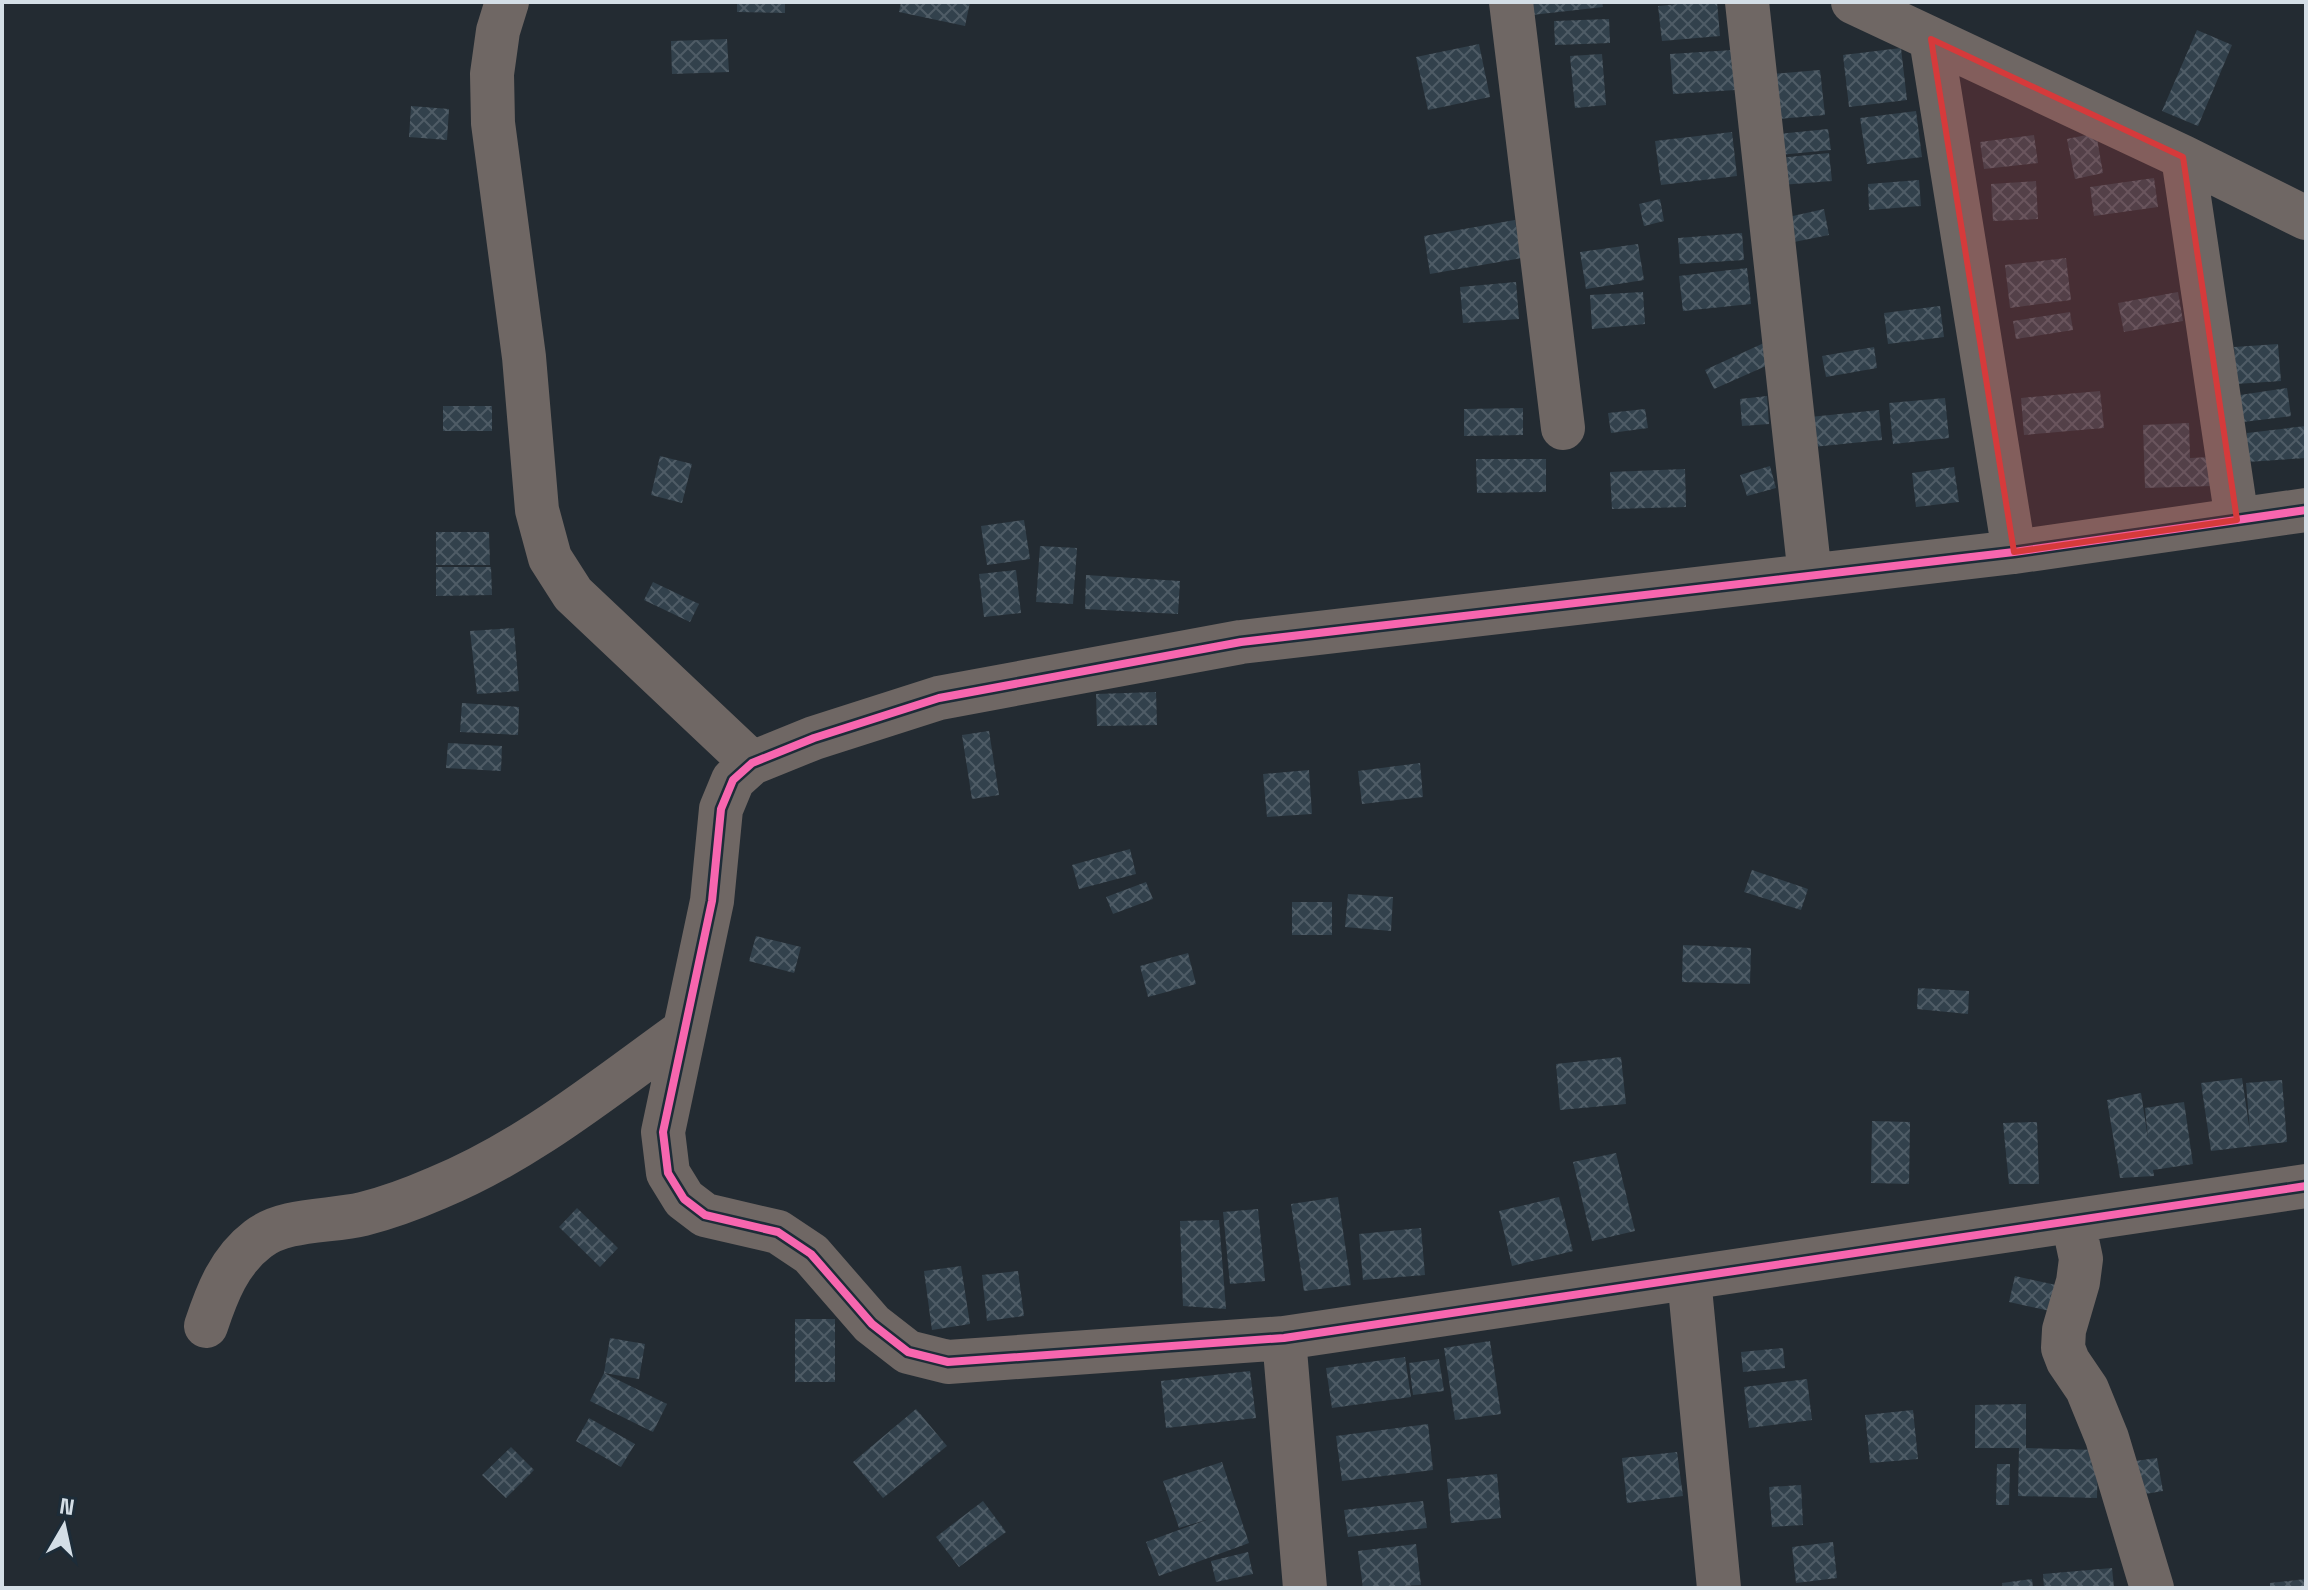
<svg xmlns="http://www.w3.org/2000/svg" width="2308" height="1590" font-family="'Space Grotesk',sans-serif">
<defs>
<pattern id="building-cross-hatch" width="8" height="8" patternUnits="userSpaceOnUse" patternTransform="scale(2)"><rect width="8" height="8" fill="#32414c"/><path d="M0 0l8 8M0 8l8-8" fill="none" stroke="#4f5c66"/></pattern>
</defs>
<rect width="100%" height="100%" fill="#232b32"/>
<path fill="url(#building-cross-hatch)" d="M 737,2 L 785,2 L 785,13 L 737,12 Z
M 901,2 L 970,2 L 965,26 L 899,12 Z
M 1530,2 L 1602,2 L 1603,7 L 1532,15 Z
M 1697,2 L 1717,2 L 1720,36 L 1662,41 L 1658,6 Z
M 1609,19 L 1610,43 L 1555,45 L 1554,21 Z
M 2197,30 L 2232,45 L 2198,126 L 2162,111 Z
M 727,39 L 729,72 L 672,74 L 671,41 Z
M 1479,44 L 1490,97 L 1428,110 L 1416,57 Z
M 1901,48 L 1907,100 L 1849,107 L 1843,55 Z
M 1733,50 L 1735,90 L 1673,94 L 1670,54 Z
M 1602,54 L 1606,105 L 1575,108 L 1570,56 Z
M 1820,70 L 1825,115 L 1777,119 L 1772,74 Z
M 411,106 L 449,109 L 447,140 L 409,137 Z
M 1916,111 L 1922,157 L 1867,164 L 1860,118 Z
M 1828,129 L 1831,150 L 1779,155 L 1777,134 Z
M 1732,132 L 1737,176 L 1661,185 L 1655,141 Z
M 2096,133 L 2103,173 L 2075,179 L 2067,139 Z
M 2034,135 L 2038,163 L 1984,169 L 1980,142 Z
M 1829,153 L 1832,181 L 1781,185 L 1778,158 Z
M 2154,178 L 2158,207 L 2094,216 L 2090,187 Z
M 1919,180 L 1921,206 L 1869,210 L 1868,184 Z
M 2036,181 L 2038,219 L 1993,221 L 1991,184 Z
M 1660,199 L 1664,221 L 1644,226 L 1639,204 Z
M 1824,209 L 1829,235 L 1789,243 L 1784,218 Z
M 1515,220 L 1522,258 L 1430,274 L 1424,236 Z
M 1742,233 L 1744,260 L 1680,264 L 1678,238 Z
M 1638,244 L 1644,280 L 1586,289 L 1580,252 Z
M 2066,258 L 2071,300 L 2010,308 L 2005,265 Z
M 1747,268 L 1751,304 L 1683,311 L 1679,276 Z
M 1516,282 L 1519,319 L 1463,323 L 1460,287 Z
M 1643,292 L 1645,324 L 1592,329 L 1590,295 Z
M 2178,292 L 2183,321 L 2124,332 L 2118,303 Z
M 1940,306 L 1944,337 L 1888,344 L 1884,313 Z
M 2070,312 L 2073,330 L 2016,339 L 2013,321 Z
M 1766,342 L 1775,362 L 1714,389 L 1705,370 Z
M 2278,344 L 2281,381 L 2236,384 L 2234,347 Z
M 1874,347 L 1877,368 L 1826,377 L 1822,356 Z
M 2287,388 L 2291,416 L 2243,422 L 2240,395 Z
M 2100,391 L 2104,428 L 2024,435 L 2021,398 Z
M 1767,396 L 1769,424 L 1742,426 L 1740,399 Z
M 1945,398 L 1949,438 L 1893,444 L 1889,403 Z
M 443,406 L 492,406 L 492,431 L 443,431 Z
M 1523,408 L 1523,435 L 1464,436 L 1464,409 Z
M 1645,409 L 1648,428 L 1611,433 L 1608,413 Z
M 1879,410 L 1882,440 L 1813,447 L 1810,417 Z
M 2189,423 L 2190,458 L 2211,457 L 2212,486 L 2145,488 L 2143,425 Z
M 2306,426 L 2306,458 L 2247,462 L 2247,433 Z
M 660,456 L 692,464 L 682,503 L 651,495 Z
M 1476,459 L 1546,459 L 1546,492 L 1477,493 Z
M 1770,466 L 1776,488 L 1747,496 L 1740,475 Z
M 1954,467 L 1959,502 L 1916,507 L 1912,473 Z
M 1685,469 L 1686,507 L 1612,509 L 1610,472 Z
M 1024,520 L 1030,559 L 987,565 L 981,526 Z
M 436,532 L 489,532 L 490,565 L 436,565 Z
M 1040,546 L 1077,548 L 1073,604 L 1036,602 Z
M 436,567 L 491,567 L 492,595 L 436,596 Z
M 1016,570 L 1021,613 L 984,617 L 979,574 Z
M 1086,575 L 1180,581 L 1178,614 L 1085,609 Z
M 653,582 L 699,604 L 690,622 L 644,600 Z
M 514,628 L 519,691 L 477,694 L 470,631 Z
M 1156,692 L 1157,725 L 1097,726 L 1096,694 Z
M 462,703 L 519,707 L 518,735 L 460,732 Z
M 989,731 L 999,795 L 972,799 L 962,735 Z
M 448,743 L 502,746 L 501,771 L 446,768 Z
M 1420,763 L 1423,797 L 1362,804 L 1358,771 Z
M 1309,770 L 1312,814 L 1267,817 L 1263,774 Z
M 1130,849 L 1136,874 L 1079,889 L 1072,865 Z
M 1752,870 L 1808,889 L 1801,910 L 1744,892 Z
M 1146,882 L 1153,899 L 1113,914 L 1106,897 Z
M 1348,894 L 1393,897 L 1391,931 L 1345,927 Z
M 1292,902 L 1332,902 L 1332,935 L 1292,935 Z
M 756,936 L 801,947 L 794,973 L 749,961 Z
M 1683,945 L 1751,948 L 1750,984 L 1682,982 Z
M 1188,953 L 1196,984 L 1148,997 L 1140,966 Z
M 1918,988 L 1969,991 L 1968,1014 L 1917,1009 Z
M 1621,1057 L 1626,1104 L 1560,1110 L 1556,1064 Z
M 2242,1078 L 2250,1132 L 2246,1083 L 2282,1080 L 2287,1142 L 2211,1151 L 2201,1083 Z
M 2141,1093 L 2148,1139 L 2145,1108 L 2184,1102 L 2193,1164 L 2153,1170 L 2154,1176 L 2120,1178 L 2107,1100 Z
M 1872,1121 L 1910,1122 L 1909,1184 L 1871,1183 Z
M 2037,1122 L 2039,1184 L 2009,1184 L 2003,1123 Z
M 1616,1153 L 1635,1231 L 1592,1241 L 1573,1162 Z
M 1338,1197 L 1351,1285 L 1304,1291 L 1291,1204 Z
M 1559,1197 L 1573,1251 L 1512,1266 L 1499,1211 Z
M 577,1208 L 618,1248 L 600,1267 L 559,1227 Z
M 1258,1209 L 1265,1281 L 1230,1284 L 1223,1212 Z
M 1219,1220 L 1226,1309 L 1183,1306 L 1180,1221 Z
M 1421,1228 L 1425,1275 L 1363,1280 L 1359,1234 Z
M 961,1266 L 970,1324 L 932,1330 L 924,1271 Z
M 1018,1271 L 1024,1316 L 987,1321 L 982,1275 Z
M 2015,1276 L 2065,1287 L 2059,1313 L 2009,1302 Z
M 795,1319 L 835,1319 L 835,1382 L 795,1382 Z
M 610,1338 L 645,1344 L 639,1379 L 604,1373 L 667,1404 L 653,1432 L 590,1401 L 604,1373 Z
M 1490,1341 L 1501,1414 L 1455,1420 L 1444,1348 Z
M 1783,1348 L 1785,1368 L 1743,1372 L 1741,1352 Z
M 1405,1357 L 1411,1397 L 1332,1408 L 1326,1368 Z
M 1439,1359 L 1444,1391 L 1413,1395 L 1409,1363 Z
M 1250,1371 L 1256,1418 L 1166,1428 L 1161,1381 Z
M 1807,1379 L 1812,1420 L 1749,1428 L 1744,1387 Z
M 2026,1404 L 2026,1448 L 2098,1450 L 2097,1498 L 2018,1496 L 2019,1448 L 1975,1448 L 1975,1405 Z
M 916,1409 L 947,1446 L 883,1498 L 853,1462 Z
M 1913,1410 L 1918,1459 L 1870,1463 L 1865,1415 Z
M 589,1418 L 635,1444 L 621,1467 L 576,1441 Z
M 1428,1424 L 1433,1470 L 1342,1481 L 1336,1436 Z
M 511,1447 L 534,1470 L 506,1498 L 482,1475 Z
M 1677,1452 L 1683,1496 L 1627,1503 L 1622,1458 Z
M 2157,1458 L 2163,1491 L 2133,1496 L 2128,1462 Z
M 1222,1462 L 1249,1543 L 1159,1576 L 1146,1542 L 1209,1519 L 1179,1528 L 1163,1481 Z
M 1997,1464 L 2010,1464 L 2009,1505 L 1996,1505 Z
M 1497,1474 L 1501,1518 L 1451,1523 L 1447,1479 Z
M 1801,1485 L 1803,1525 L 1772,1527 L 1769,1487 Z
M 983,1501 L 1006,1532 L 959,1567 L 936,1537 Z
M 1423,1501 L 1427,1528 L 1348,1537 L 1344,1510 Z
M 1833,1542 L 1837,1578 L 1796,1583 L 1792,1547 Z
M 1416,1544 L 1421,1585 L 1363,1588 L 1358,1551 Z
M 1248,1552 L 1253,1574 L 1216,1582 L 1211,1561 Z
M 2112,1568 L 2114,1588 L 2044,1588 L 2043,1574 Z
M 2032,1579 L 2033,1588 L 2003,1588 L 2002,1583 Z
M 2306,1579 L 2306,1588 L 2270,1588 L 2270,1583 Z"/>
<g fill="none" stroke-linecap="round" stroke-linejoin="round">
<path stroke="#6f6764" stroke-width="44" d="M 507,2 L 498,31 L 492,74 L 493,123 L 524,357 L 537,510 L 550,558 L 573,594 L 752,763
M 1511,2 L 1563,428
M 1747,2 L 1810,576
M 1853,2 L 2183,157 L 2306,218
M 1931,39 L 2014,552
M 2183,157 L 2237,520
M 2306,510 L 2014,552 L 1241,642 L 939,698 L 814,738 L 752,763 L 733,780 L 721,809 L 712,901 L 663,1132 L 668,1173 L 684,1199 L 705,1215 L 778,1232 L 811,1254 L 872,1324 L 908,1352 L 948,1362 L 1284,1338 L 2306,1186
M 2073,1221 L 2081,1259 L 2078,1282 L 2064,1330 L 2063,1348 L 2068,1361 L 2087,1389 L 2107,1438 L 2152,1588
M 1689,1278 L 1719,1588
M 206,1326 C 217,1293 229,1261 258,1239 C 285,1218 330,1222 363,1214 C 387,1208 414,1198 437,1188 C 527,1151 604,1088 682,1032
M 1284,1338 L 1305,1588"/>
<defs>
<path id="cycleway" d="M 2306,510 L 2014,552 L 1241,642 L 939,698 L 814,738 L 752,763 L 733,780 L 721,809 L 712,901 L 663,1132 L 668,1173 L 684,1199 L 705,1215 L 778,1232 L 811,1254 L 872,1324 L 908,1352 L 948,1362 L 1284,1338 L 2306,1186"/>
</defs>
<use href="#cycleway" stroke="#1d2c38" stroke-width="13"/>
<use href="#cycleway" stroke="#f766af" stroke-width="8"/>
</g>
<path fill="#d63a3b" fill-opacity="0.2" stroke="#d63a3b" stroke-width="6" stroke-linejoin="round" d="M 1931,39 L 2183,157 L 2237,520 L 2014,552 Z"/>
<rect width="2308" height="1590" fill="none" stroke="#d4dee6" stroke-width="8"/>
<g transform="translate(64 1526) rotate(9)" stroke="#1d2c38" stroke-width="6" paint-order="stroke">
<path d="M0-6L14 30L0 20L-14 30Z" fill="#d4dee6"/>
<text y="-12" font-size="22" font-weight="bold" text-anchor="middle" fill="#d4dee6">N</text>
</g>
</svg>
